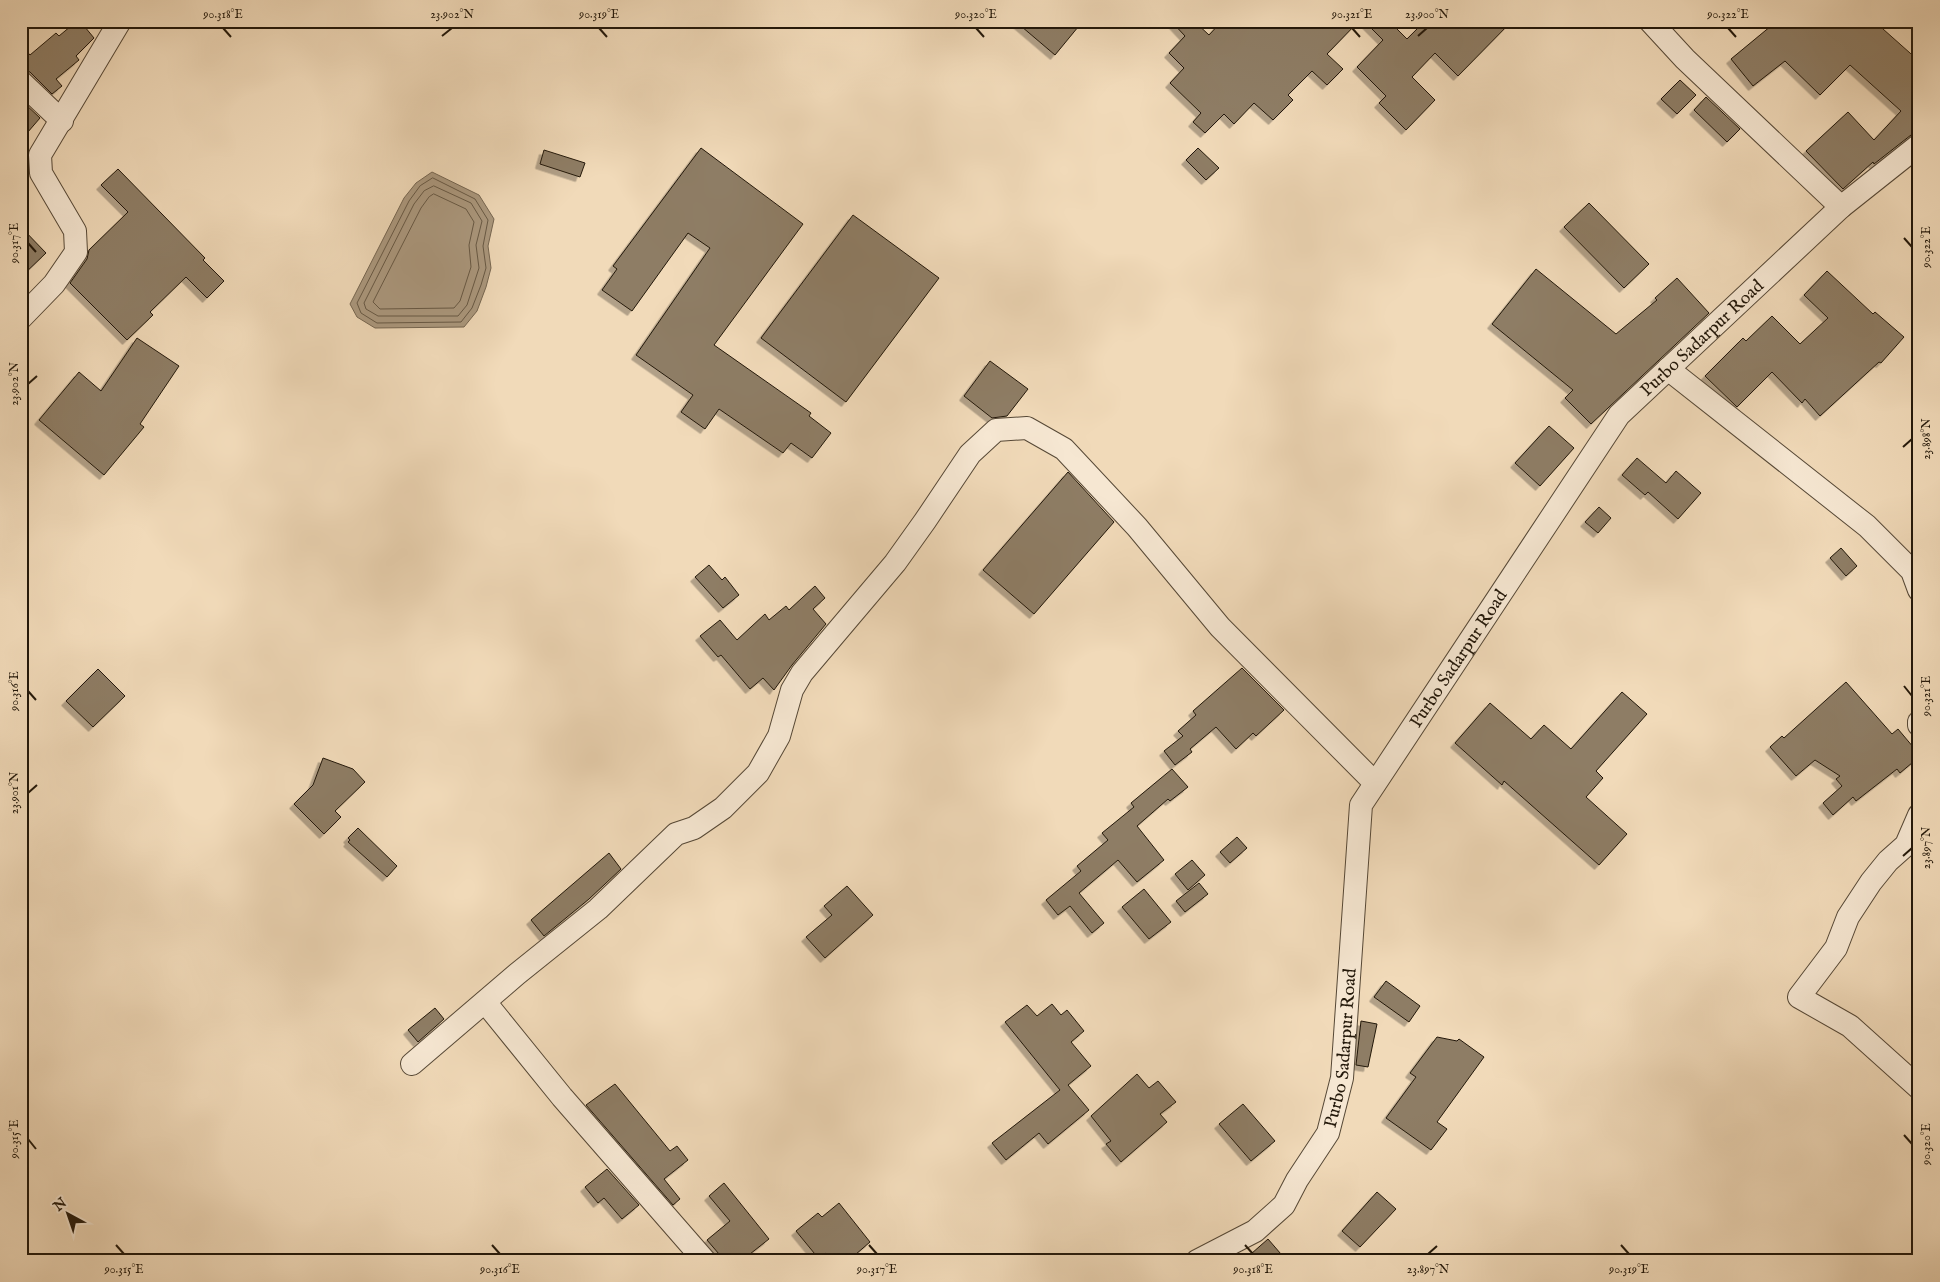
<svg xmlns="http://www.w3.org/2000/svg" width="1940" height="1282" font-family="'IM FELL English',serif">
<defs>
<filter id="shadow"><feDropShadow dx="-4.5" dy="4.5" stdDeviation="0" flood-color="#0004"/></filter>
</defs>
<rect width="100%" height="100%" fill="#f1dab9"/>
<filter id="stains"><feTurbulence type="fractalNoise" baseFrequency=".004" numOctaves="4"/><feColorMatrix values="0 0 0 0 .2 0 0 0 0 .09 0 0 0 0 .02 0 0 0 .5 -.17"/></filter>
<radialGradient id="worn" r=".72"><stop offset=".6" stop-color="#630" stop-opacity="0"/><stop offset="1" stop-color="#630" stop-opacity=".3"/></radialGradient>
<path fill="#ab987e" stroke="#756550" d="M 432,172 L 479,195 L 494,219 L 488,246 L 491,268 L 486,287 L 477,311 L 464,327 L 375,328 L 357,317 L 350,304 L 404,198 L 416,183 Z"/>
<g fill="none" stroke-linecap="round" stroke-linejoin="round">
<path stroke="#675844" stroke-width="1" d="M 433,178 L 475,199 L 488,220 L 483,246 L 486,268 L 481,285 L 472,308 L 461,322 L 377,323 L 361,313 L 357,303 L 409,201 L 420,186 Z
M 434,186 L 471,203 L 482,221 L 476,245 L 479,268 L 467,305 L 458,316 L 378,316 L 366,309 L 364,303 L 414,204 L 424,191 Z
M 434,194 L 466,209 L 474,222 L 469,245 L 471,267 L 460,301 L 454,308 L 380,309 L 373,302 L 421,208 L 429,197 Z"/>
</g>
<path fill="#8e7d65" stroke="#23180a" filter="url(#shadow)" d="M 77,21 L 80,21 L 94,38 L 76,56 L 79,60 L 56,79 L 62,86 L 52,94 L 30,72 L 21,69 L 21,45 L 30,55 L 56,33 L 59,36 Z
M 1015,21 L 1083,21 L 1055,55 Z
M 1171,21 L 1194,21 L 1209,35 L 1222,21 L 1359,21 L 1327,54 L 1343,69 L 1327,85 L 1312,71 L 1288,95 L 1293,100 L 1273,120 L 1254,103 L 1234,124 L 1224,114 L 1205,133 L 1193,122 L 1201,113 L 1170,83 L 1184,68 L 1169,53 L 1185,36 Z
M 1364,21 L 1389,21 L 1407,39 L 1425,21 L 1512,21 L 1458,76 L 1435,53 L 1412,77 L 1435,100 L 1406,130 L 1379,103 L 1386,96 L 1357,67 L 1383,40 Z
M 1777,21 L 1874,21 L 1919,61 L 1919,132 L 1911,135 L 1874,164 L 1873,162 L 1843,189 L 1806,151 L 1848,112 L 1874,140 L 1901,111 L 1850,65 L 1820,95 L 1785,61 L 1753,86 L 1731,59 Z
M 1680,80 L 1696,95 L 1677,114 L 1661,99 Z
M 1706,97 L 1740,129 L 1727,142 L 1694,110 Z
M 21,100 L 40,118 L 21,140 Z
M 701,148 L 803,224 L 714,345 L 811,413 L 809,416 L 831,433 L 812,458 L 791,443 L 783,453 L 719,409 L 705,429 L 681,412 L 693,395 L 636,355 L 710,248 L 688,233 L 632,311 L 602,290 L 617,269 L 613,266 Z
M 1198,148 L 1219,168 L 1206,180 L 1186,160 Z
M 544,150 L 585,163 L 580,177 L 540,164 Z
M 118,169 L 205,258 L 203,260 L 224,281 L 207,298 L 186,277 L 150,312 L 153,315 L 127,340 L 70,283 L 87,259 L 89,250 L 128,212 L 101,185 Z
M 1589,203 L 1649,264 L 1624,288 L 1564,227 Z
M 853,215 L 939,278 L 846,402 L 761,338 Z
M 21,227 L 46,253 L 21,277 Z
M 1536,269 L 1616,334 L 1657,300 L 1655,298 L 1677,278 L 1709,313 L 1591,424 L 1565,398 L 1573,390 L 1492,324 Z
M 1827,271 L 1873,314 L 1875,312 L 1904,337 L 1881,363 L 1879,362 L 1820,416 L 1805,399 L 1802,403 L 1772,372 L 1737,407 L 1705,376 L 1743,338 L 1746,341 L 1772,316 L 1800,344 L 1828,318 L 1804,295 Z
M 137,338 L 179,366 L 140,424 L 144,427 L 104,475 L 39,420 L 79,372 L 101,391 Z
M 990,361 L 1028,389 L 1007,416 L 992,418 L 964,396 Z
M 1549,426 L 1574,448 L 1540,486 L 1515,463 Z
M 1637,458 L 1666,483 L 1676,471 L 1701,493 L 1678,519 L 1648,492 L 1645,495 L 1622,475 Z
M 1068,472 L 1114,522 L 1034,614 L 983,570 Z
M 1599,507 L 1611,518 L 1598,533 L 1585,522 Z
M 1841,548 L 1857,566 L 1846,576 L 1830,558 Z
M 709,565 L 722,580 L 725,577 L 739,595 L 723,608 L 695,577 Z
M 815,586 L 825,598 L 813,609 L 826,624 L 792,665 L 774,690 L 763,678 L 750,689 L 721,655 L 718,657 L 700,636 L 720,620 L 737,640 L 765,614 L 769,620 L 786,606 L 789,610 Z
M 1242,668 L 1284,710 L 1256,736 L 1253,733 L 1236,749 L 1216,727 L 1190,749 L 1192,752 L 1175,765 L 1164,751 L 1183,736 L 1178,731 L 1196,715 L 1193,711 Z
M 98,669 L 125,696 L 93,727 L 66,701 Z
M 1846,682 L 1892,734 L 1898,729 L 1919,754 L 1919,757 L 1900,773 L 1897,769 L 1856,801 L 1853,797 L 1833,815 L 1823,803 L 1842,786 L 1836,779 L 1840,776 L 1815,760 L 1796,776 L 1770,747 L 1782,736 L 1784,738 Z
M 1622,692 L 1647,714 L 1596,771 L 1603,778 L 1586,797 L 1627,834 L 1599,865 L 1504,781 L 1502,785 L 1455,743 L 1490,703 L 1531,739 L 1544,725 L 1571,749 Z
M 323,758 L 353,769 L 365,782 L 335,811 L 341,817 L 324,834 L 294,804 L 313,785 Z
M 1172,769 L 1188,787 L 1170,801 L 1168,799 L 1137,826 L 1164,860 L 1137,882 L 1118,860 L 1079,893 L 1104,923 L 1092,933 L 1070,906 L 1058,915 L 1046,900 L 1081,871 L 1077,866 L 1108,840 L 1102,833 L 1134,807 L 1131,803 Z
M 358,828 L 397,866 L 387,877 L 348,842 L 350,840 L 348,838 Z
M 1237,837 L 1247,848 L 1230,863 L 1220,852 Z
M 609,853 L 621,869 L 589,899 L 544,936 L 531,920 Z
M 1192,860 L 1205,875 L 1188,890 L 1175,874 Z
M 1199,883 L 1208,894 L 1185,912 L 1176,901 Z
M 847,886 L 873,915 L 825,958 L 806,937 L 832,915 L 824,906 Z
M 1144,889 L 1171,922 L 1149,939 L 1122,907 Z
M 1386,981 L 1420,1006 L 1409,1022 L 1374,997 Z
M 1052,1004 L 1061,1015 L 1067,1010 L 1084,1031 L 1071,1042 L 1091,1066 L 1068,1085 L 1089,1110 L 1048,1144 L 1039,1133 L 1006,1160 L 992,1143 L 1060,1090 L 1005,1022 L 1027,1005 L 1037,1016 Z
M 435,1008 L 444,1019 L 418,1042 L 408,1030 Z
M 1361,1021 L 1377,1024 L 1368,1067 L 1356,1065 Z
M 1437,1037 L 1457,1041 L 1459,1039 L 1484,1057 L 1437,1122 L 1447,1129 L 1431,1150 L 1386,1118 L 1416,1077 L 1410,1073 Z
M 1137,1074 L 1149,1088 L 1158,1081 L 1176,1102 L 1160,1114 L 1167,1122 L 1121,1162 L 1106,1144 L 1111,1141 L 1091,1116 Z
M 615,1084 L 670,1151 L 677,1146 L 688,1160 L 664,1179 L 680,1199 L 673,1205 L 586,1105 Z
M 1243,1104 L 1275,1141 L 1251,1161 L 1219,1124 Z
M 607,1169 L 639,1205 L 622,1219 L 604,1198 L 598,1203 L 585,1187 Z
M 724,1183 L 769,1239 L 750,1254 L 756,1261 L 725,1261 L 707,1240 L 730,1221 L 709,1196 Z
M 1377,1192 L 1396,1209 L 1360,1247 L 1342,1231 Z
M 839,1203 L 870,1242 L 848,1261 L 832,1261 L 826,1253 L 819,1259 L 796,1231 L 818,1213 L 822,1217 Z
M 1268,1239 L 1287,1261 L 1243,1261 Z"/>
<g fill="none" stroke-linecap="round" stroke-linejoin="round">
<defs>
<g id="street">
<path d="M 1650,21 L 1685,59 L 1841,207"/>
<path d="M 21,82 L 62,121"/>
<path d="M 21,318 L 54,284 L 76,252 L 75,231 L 41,173 L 40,155 L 120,21"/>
<path d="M 1668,369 L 1867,526 L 1912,571 L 1919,590"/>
<path d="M 1919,722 L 1919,725"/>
<path d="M 1919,815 L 1906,845 L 1888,861 L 1871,882 L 1848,917 L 1836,948 L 1799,997 L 1850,1026 L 1919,1088"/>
<path d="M 485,1002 L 562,1097 L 705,1261"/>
<path d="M 412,1064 L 517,974 L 598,909 L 676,834 L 694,828 L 723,808 L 758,773 L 779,736 L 792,690 L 802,673 L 895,563 L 925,521 L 970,454 L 996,430 L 1027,428 L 1064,449 L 1137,527 L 1220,627 L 1375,783"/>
<path id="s1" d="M 1197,1261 L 1255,1231 L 1284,1205 L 1297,1180 L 1328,1133 L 1342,1078 L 1361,805 L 1619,415 L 1841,207 L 1919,145"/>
</g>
</defs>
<use href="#street" stroke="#564836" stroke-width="24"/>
<use href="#street" stroke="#f6e7d2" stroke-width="22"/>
</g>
<path fill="none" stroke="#23180a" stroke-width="2" d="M 223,28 L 231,37M 599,28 L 607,37M 976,28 L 984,37M 1352,28 L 1360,37M 1728,28 L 1736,37M 442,36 L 452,28M 1418,36 L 1427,28M 1904,238 L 1912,247M 28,243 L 36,252M 28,384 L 37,376M 1903,447 L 1912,439M 1904,686 L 1912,696M 28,691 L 36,700M 28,793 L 37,785M 1903,856 L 1912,848M 1904,1135 L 1912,1144M 28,1139 L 36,1149M 116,1245 L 124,1254M 492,1245 L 500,1254M 869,1245 L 877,1254M 1245,1245 L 1253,1254M 1621,1245 L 1629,1254M 1428,1254 L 1437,1246"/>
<g text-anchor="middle" stroke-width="4" stroke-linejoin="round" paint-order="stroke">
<g font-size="18" fill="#23180a" stroke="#f6e7d2">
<text dy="6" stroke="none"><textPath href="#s1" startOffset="1100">Purbo Sadarpur Road</textPath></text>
<text dy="6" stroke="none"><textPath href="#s1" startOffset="695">Purbo Sadarpur Road</textPath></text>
<text dy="6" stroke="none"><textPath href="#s1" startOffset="275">Purbo Sadarpur Road</textPath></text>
</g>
</g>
<rect width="1940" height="1282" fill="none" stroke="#f1dab9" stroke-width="55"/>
<g transform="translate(68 1214) rotate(320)" stroke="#f6e7d2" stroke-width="4" paint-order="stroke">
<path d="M0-4L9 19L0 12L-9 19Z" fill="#23180a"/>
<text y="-8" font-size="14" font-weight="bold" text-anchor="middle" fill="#23180a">N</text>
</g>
<rect x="28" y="28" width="1884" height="1226" fill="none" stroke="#23180a" stroke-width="2"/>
<g font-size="12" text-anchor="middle" fill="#23180a">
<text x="223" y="18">90.318°E</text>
<text x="452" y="18">23.902°N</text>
<text x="599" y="18">90.319°E</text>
<text x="976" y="18">90.320°E</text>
<text x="1352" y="18">90.321°E</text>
<text x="1427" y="18">23.900°N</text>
<text x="1728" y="18">90.322°E</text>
<text transform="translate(14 243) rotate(-90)" y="4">90.317°E</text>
<text transform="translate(1926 247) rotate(-90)" y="4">90.322°E</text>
<text transform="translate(14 384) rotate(-90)" y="4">23.902°N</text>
<text transform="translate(1926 439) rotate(-90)" y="4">23.898°N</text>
<text transform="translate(14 691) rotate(-90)" y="4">90.316°E</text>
<text transform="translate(1926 696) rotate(-90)" y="4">90.321°E</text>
<text transform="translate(14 793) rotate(-90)" y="4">23.901°N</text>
<text transform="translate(1926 848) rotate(-90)" y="4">23.897°N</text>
<text transform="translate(14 1139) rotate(-90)" y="4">90.315°E</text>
<text transform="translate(1926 1144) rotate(-90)" y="4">90.320°E</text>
<text x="124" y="1273">90.315°E</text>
<text x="500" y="1273">90.316°E</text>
<text x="877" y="1273">90.317°E</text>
<text x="1253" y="1273">90.318°E</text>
<text x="1428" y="1273">23.897°N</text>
<text x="1629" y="1273">90.319°E</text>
</g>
<rect width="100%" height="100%" filter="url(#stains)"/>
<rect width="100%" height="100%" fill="url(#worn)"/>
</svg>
